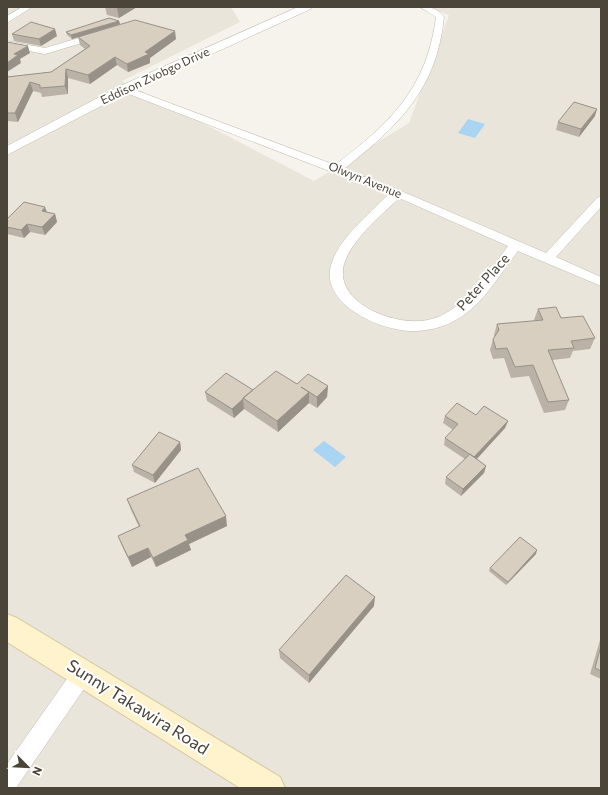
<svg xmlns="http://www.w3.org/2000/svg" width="608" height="795" font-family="Commissioner,sans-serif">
<rect width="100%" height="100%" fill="#f6f3ec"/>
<path fill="#eae5da" d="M 7,7 L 231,7 L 240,22 L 122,81 L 314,181 L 409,123 L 449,15 L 427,7 L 601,7 L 601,788 L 7,788 Z"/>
<path fill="#a9d4f2" d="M 468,119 L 485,124 L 475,138 L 458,133 Z
M 324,441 L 346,457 L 335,467 L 313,450 Z"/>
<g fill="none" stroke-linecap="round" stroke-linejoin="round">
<defs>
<path id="minor" d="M 22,7 L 32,7 L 7,23 L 7,16 Z
M 420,7 C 431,7 437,8 444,17 C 437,90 398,126 344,169 L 401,191 L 546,253 L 597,198 L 601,196 L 601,207 L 556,257 L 601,277 L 601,286 L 518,251 C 500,274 482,306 456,320 C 444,327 428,331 415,331 C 384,332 325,307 330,270 C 334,242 370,213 389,194 L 121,91 L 119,89 L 121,87 L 127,87 L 335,165 C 389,124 427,89 436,17 ZM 399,198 L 508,246 C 491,269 472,299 446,313 C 436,319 423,322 411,321 C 385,320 339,302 343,269 C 347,243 381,216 399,198 Z
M 99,32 L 102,33 L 102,37 L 45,54 L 7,47 L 7,41 L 45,48 Z
M 83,663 L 90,666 L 93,673 L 90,680 L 16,788 L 7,788 L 7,764 L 76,666 Z"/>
<path id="tertiary" d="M 298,7 L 312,7 L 311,9 L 128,92 L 7,155 L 7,146 L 120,86 Z"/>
<path id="secondary" d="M 7,614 L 17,618 L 280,777 L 285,788 L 240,788 L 7,642 Z"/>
</defs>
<use href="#minor" stroke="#c2bbae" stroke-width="1"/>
<use href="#tertiary" stroke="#c2bbae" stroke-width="1"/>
<use href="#secondary" stroke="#d6c79b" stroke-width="2"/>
<use href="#minor" fill="#fff" fill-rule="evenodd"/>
<use href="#tertiary" fill="#fff" fill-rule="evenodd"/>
<use href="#secondary" fill="#fff3cd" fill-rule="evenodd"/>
</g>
<path fill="#bab2a6" d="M 105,7 L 137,7 L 119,18 L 107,15 Z
M 119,21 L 120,24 L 72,39 L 67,35 L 66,32 Z
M 12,34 L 57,36 L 41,46 L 14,41 Z
M 78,37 L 176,39 L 150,58 L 150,63 L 128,72 L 117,65 L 90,84 L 68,78 L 68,94 L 42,97 L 41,93 L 33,91 L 18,122 L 7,121 L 7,77 L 51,72 L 85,49 L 80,45 Z
M 595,116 L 579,137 L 556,130 L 558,122 Z
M 47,212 L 55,214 L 57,222 L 45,235 L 30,232 L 24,238 L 7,234 L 7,219 Z
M 538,309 L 561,318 L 595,338 L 590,349 L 573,351 L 570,358 L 552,360 L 569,400 L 565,410 L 544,413 L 529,376 L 511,378 L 504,358 L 493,359 L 490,350 L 493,339 L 495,337 L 494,335 L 497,324 L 535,321 L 534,320 Z
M 297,384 L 328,386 L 327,397 L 317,408 L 309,403 L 278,432 L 244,409 L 234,418 L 207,401 L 205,392 L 253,390 Z
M 476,415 L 508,421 L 505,428 L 477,459 L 486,466 L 484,473 L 461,496 L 445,484 L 446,477 L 465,459 L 444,445 L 445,438 L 453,430 L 443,423 L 445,416 Z
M 180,442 L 181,450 L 155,483 L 134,472 L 132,465 Z
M 127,499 L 227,526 L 189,544 L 191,550 L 156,567 L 151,557 L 132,567 L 122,546 L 118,536 L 139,527 L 131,510 Z
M 536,554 L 506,585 L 489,571 L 490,568 Z
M 374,606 L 309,683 L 280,658 L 279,650 Z
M 601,638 L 601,679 L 590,674 L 600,640 Z"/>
<path fill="#979187" d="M 119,7 L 137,7 L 119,18 L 117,8 Z
M 119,21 L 120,24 L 72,39 L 71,35 Z
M 55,29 L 57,36 L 41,46 L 39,39 Z
M 175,31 L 176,39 L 150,58 L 150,63 L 128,72 L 127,64 L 145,52 Z
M 28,46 L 30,53 L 20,59 L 21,63 L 7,72 L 7,63 L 14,54 Z
M 115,57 L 117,65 L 90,84 L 88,75 Z
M 66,69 L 68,78 L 68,94 L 65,86 Z
M 30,82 L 33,91 L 18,122 L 15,113 Z
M 597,109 L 595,116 L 579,137 L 581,129 Z
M 45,207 L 48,215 L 42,211 Z
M 55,214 L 57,222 L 45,235 L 42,227 Z
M 27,224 L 30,232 L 24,238 L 21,230 Z
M 328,386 L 327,397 L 317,408 L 317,397 Z
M 309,392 L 309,403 L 278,432 L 277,421 Z
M 243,399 L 244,409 L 234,418 L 232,409 Z
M 508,421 L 505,428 L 472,464 L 474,457 Z
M 180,442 L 181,450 L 155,483 L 153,475 Z
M 486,466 L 484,473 L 461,496 L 463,489 Z
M 226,516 L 227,526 L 189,544 L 191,550 L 156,567 L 153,558 L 185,535 Z
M 148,548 L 151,557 L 132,567 L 128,557 Z
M 537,550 L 536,554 L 506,585 L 508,582 Z
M 375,597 L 374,606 L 309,683 L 309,675 Z"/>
<path fill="#d8cfc1" stroke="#979187" d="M 109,18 L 119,21 L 71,35 L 66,32 Z
M 135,20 L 175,31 L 145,52 L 149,54 L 127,64 L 115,57 L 88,75 L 66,69 L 65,86 L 40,88 L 40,85 L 30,82 L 15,113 L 7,113 L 7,77 L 51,72 L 90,46 L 78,37 Z
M 31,22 L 55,29 L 39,39 L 12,34 Z
M 7,42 L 28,46 L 14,54 L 18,55 L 7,63 Z
M 574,102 L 597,109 L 581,129 L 558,122 Z
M 24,202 L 45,207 L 42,211 L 55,214 L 42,227 L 27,224 L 21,230 L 7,227 L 7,219 Z
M 556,307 L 561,318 L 583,316 L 595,338 L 571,341 L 574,348 L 548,350 L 569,400 L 548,402 L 533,365 L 515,367 L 507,348 L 496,349 L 493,339 L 499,330 L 497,324 L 543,320 L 538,309 Z
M 276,371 L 297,384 L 308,374 L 328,386 L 317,397 L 301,387 L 309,392 L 277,421 L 243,398 Z
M 226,373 L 253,390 L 243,398 L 243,399 L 232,409 L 205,392 Z
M 457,403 L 476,415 L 484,406 L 508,421 L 474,457 L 445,438 L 458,424 L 445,416 Z
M 159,432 L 180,442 L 153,475 L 132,465 Z
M 470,454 L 486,466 L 463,489 L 446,477 Z
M 198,468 L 226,516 L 185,535 L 188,540 L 153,558 L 148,548 L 128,557 L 118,536 L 140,526 L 127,499 Z
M 520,537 L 537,550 L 508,582 L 490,568 Z
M 346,575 L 375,597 L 309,675 L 279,650 Z
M 601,646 L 601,671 L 595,668 Z"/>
<g text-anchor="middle" stroke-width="4" stroke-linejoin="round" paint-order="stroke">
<g font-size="12" fill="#4b4439" stroke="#fff">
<text transform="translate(155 76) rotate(-25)" y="4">Eddison Zvobgo Drive</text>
<text transform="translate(365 180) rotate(22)" y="4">Olwyn Avenue</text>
</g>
<g font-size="14" fill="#4b4439" stroke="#fff">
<text transform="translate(483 282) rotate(-48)" y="5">Peter Place</text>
</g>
<g font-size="17" fill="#4b4439" stroke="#fff">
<text transform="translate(138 707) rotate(32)" y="6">Sunny Takawira Road</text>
</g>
</g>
<rect width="608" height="795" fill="none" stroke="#4b4439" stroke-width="16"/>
<g transform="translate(28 767) rotate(114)" stroke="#ffffff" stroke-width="3" paint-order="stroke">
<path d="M0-3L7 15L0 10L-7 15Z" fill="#4b4439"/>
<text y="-6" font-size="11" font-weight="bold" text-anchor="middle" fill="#4b4439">N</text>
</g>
</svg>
